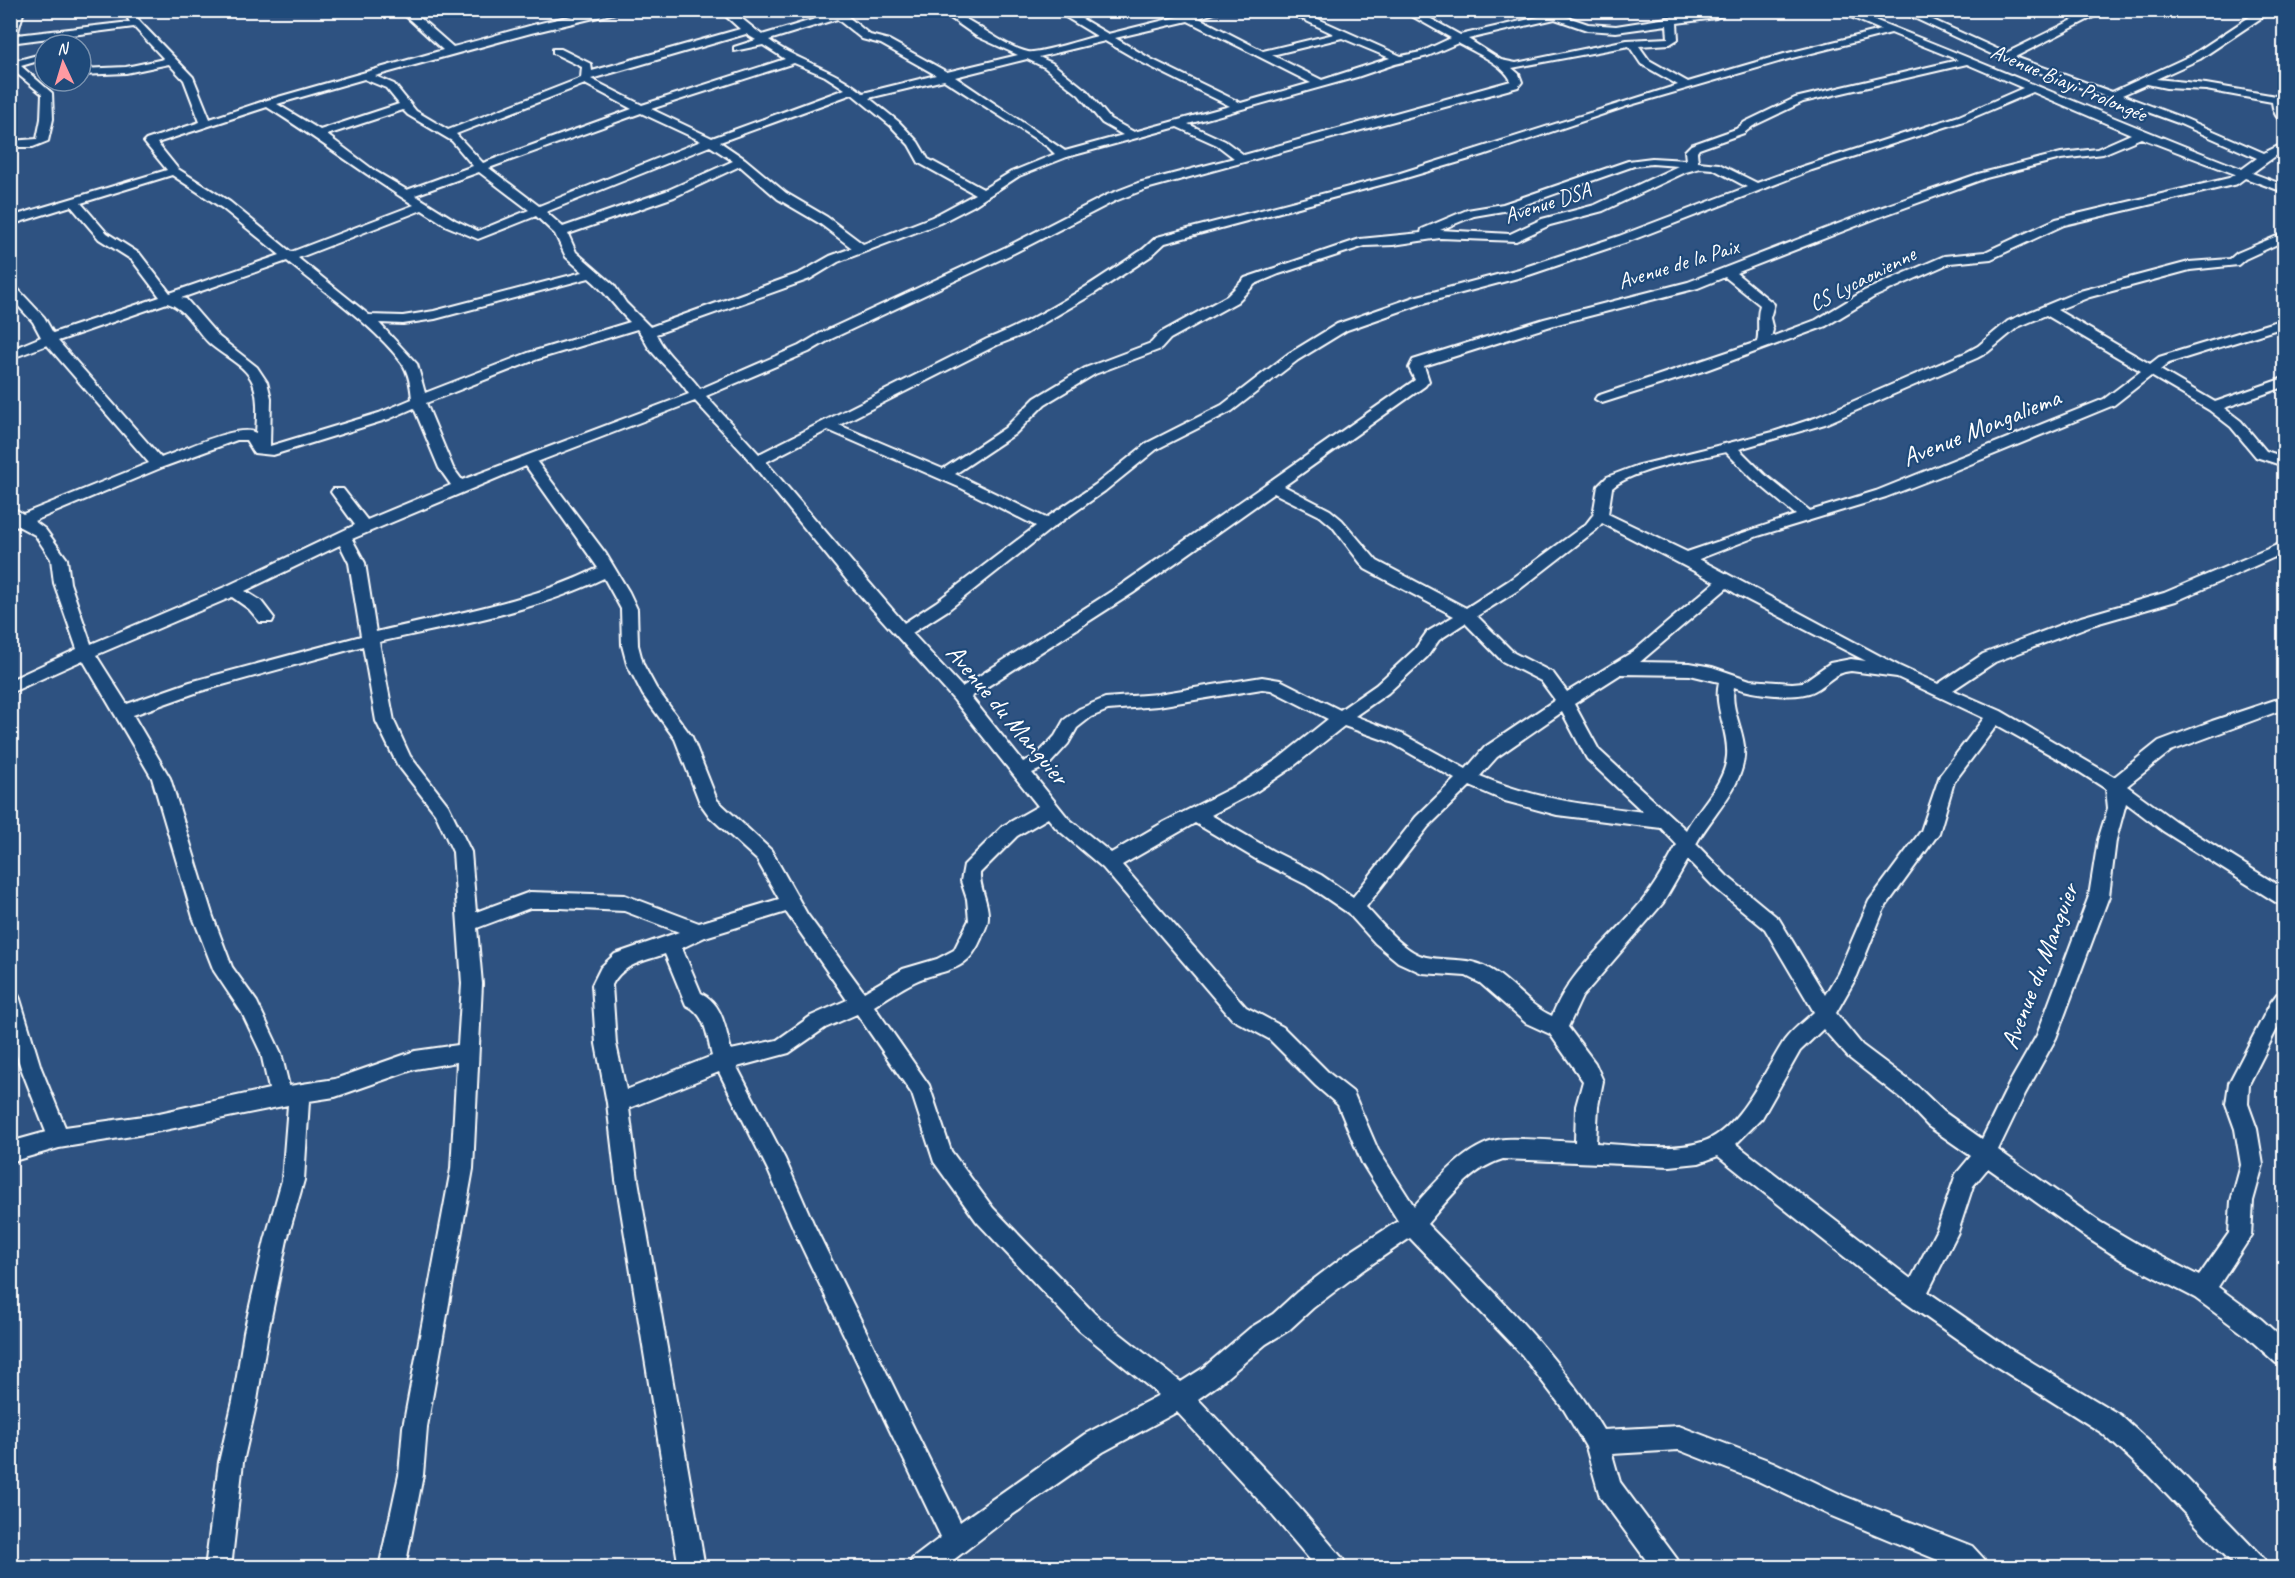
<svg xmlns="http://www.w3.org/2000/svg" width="2295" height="1578" font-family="Caveat,sans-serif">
<rect width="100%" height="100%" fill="#2e5281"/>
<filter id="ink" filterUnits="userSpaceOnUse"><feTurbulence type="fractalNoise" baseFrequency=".0167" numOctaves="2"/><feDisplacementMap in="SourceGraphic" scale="12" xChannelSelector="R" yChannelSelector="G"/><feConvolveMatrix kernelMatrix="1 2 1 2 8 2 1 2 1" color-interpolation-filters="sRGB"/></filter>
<g filter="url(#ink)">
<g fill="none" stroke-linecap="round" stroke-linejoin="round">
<defs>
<path id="minor" d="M 14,10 L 24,10 L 17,35 L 130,22 L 123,10 L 133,10 L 140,22 L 193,77 L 210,119 L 264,101 L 443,50 L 399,10 L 411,10 L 453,47 C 508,33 571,10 628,10 L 531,33 L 375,76 L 394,84 L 416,111 L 448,130 L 581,78 L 582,67 L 553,53 L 553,49 L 561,49 L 591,64 L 592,71 L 740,29 L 719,10 L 731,10 L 762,35 L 832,14 L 829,10 L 840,10 L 870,35 L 889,40 L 947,72 L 1018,55 L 976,36 L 939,10 C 964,10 999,46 1028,52 C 1038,54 1084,39 1097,36 L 1054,10 L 1067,10 L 1108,34 L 1181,16 L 1181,13 C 1195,12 1209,10 1224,10 L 1199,18 L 1263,51 L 1334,34 L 1283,10 L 1298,10 L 1401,56 L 1421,52 L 1451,38 L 1401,10 L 1415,10 L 1460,35 L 1556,13 L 1588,24 L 1616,26 L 1718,10 L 1732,10 L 1716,18 L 1677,23 L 1678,39 L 1670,44 L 1639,46 L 1649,60 L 1688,82 L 1784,54 L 1881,30 L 1834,10 L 1849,10 C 1981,61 2110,118 2242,169 L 2257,158 L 2178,123 L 2002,59 L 1897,10 L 1911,10 L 2006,53 L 2093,10 L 2107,10 L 2015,57 L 2112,92 L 2192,55 L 2260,10 L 2273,10 L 2200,59 L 2156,79 L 2206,84 L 2276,96 L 2284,93 L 2284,121 C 2276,120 2273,110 2272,102 L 2206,90 L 2166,88 L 2147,84 L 2122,95 L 2186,119 L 2264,153 L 2284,143 L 2284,150 L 2252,173 L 2284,185 L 2284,192 L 2245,178 L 2237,184 L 2064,225 L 1991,259 L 1950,263 L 1874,297 L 1826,326 L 1706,370 L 1602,403 L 1595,399 L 1597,396 L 1757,342 C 1760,329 1756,318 1760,305 L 1725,277 L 1698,288 L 1554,325 L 1424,366 L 1429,381 L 1425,386 L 1284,486 L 1330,510 L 1342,520 L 1377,561 L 1466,608 L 1508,581 L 1586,524 L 1593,515 L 1598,486 L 1607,477 L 1636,466 L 1773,432 L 1815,418 L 1967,352 L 1978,346 L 2008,321 L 2080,291 L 2189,262 L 2230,259 L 2237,253 L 2284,233 L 2284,241 L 2245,259 L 2238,265 L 2190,270 L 2090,297 L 2057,310 L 2150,364 L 2159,357 L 2284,319 L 2284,327 L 2169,363 L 2160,370 L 2215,402 L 2284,378 L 2284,387 L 2224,408 L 2241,421 L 2266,451 L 2284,457 L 2284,466 L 2256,457 L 2231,427 L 2209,410 L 2151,376 L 2114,405 L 1951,472 L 1886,497 L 1758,536 L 1699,559 L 1899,666 L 1938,684 L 1983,654 L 2081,617 L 2164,593 L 2284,542 L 2284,553 L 2176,601 L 2092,625 L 1995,662 L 1953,690 L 2001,711 L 2114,777 L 2159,741 L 2212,721 L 2284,697 L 2284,709 L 2171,751 L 2127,786 L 2175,821 L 2284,889 L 2284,905 L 2277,903 L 2163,831 L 2126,803 L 2116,840 L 2109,896 L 2056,1038 L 2025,1094 L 1998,1150 L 2100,1222 L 2139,1245 L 2199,1276 L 2229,1233 L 2231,1201 L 2241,1165 L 2235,1129 L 2226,1104 L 2229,1083 L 2271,1002 L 2277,994 L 2284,992 L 2284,1015 L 2249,1084 L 2248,1104 L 2257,1129 L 2263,1165 L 2253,1201 L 2251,1236 L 2218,1287 L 2261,1319 L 2284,1340 L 2284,1366 L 2276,1363 L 2245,1335 L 2195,1298 L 2123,1261 L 2084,1236 L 1988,1168 L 1973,1186 L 1958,1232 L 1928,1292 L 2010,1349 L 2120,1415 L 2167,1458 L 2264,1559 L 2268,1568 L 2237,1568 L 2149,1476 L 2102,1433 L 1994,1365 L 1876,1282 L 1718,1156 L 1699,1163 L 1670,1166 L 1503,1159 C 1471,1168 1448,1200 1427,1224 C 1490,1289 1557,1351 1603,1430 L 1679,1426 L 1773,1462 L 1844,1496 L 1972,1546 L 1984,1559 L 1988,1568 L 1957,1568 L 1829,1515 L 1758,1481 L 1679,1450 L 1612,1454 L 1620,1482 L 1677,1559 L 1681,1568 L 1652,1568 L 1600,1497 L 1586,1447 L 1564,1410 L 1522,1355 L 1410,1238 L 1363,1270 L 1313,1308 L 1289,1330 L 1266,1344 L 1219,1384 L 1198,1399 L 1285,1491 L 1343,1559 L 1347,1568 L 1317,1568 L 1267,1509 L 1177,1412 L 1103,1452 L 1005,1520 L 943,1568 L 908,1568 L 912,1559 L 941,1537 L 798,1239 L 768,1170 L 719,1072 L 629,1108 L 638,1180 L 705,1568 L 679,1568 L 616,1180 L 607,1103 L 596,1044 L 592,985 L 601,967 L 615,954 L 679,932 L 624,911 L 560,908 L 530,908 L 477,928 L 482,984 L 473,1169 L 427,1427 L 423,1475 L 405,1568 L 379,1568 L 399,1475 L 403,1427 L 451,1169 L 457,1062 L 415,1069 L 335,1097 L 309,1101 L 304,1180 L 287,1240 L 268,1332 L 257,1401 L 243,1462 L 231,1568 L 205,1568 L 219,1462 L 233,1401 L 244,1332 L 265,1240 L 282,1180 L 288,1105 L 150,1133 L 59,1148 L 10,1162 L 10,1142 L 46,1132 L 21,1068 L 10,1034 L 10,991 L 17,993 L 20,999 L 41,1068 L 65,1127 L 150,1115 L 269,1089 L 261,1053 L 242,1013 L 214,971 L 193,917 L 152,778 L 83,660 L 10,693 L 10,680 L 77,649 L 54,583 L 51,559 L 35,535 L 20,527 L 11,526 L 10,506 L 23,514 L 149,463 L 47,345 L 10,359 L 10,350 L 41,337 L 33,322 L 10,297 L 10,285 L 15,286 L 44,317 L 53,333 L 160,297 L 132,260 L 99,239 L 71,206 L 10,225 L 10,217 L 167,170 L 144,142 L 146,140 L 200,122 L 184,80 L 169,64 L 126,73 L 81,75 L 81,69 L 126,67 L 164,59 L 134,27 L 10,43 L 10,21 ZM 837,19 L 862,39 L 881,44 L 936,75 L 863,93 C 833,68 798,62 769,40 ZM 1555,19 L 1587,30 L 1616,32 L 1667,25 L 1668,38 L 1627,40 L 1516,63 L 1501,60 L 1468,39 ZM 1188,21 L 1311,83 L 1241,103 L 1151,59 L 1115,38 ZM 1891,33 L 1958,60 L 1795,98 L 1745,122 L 1736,129 L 1691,145 L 1685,151 L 1686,160 L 1652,158 L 1628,161 L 1503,204 L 1467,210 L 1422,229 L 1421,233 L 1360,239 L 1245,278 L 1227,296 L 1160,333 L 1151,343 L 1085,368 L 1035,398 L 1005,428 L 943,469 L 839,425 L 997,345 L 1025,334 L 1095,293 L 1151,256 L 1165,243 L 1399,180 L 1483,155 L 1627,106 L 1792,58 ZM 746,34 L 756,40 L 734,47 L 734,51 L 763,45 L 785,59 L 642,105 L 591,79 ZM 1342,38 L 1390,58 L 1322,80 L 1272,55 ZM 1105,41 L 1143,63 L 1230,106 L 1134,132 L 1110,119 L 1087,91 L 1052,63 L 1039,57 ZM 1458,43 C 1474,52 1504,64 1511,81 L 1244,155 L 1225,141 L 1188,124 L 1357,77 L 1395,64 L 1428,56 ZM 1629,46 L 1641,64 L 1678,85 L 1391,176 L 1157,237 C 1150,242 1146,248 1139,252 C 1091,284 1041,318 987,339 L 759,454 L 706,396 L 809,352 L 831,339 L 1014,253 L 1115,201 L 1146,189 L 1518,87 L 1522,82 L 1519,74 L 1512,68 ZM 1027,59 L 1044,67 L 1079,95 L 1102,123 L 1123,135 L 1065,151 L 955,77 ZM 794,63 L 825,76 L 845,89 L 712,138 L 651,109 ZM 1967,64 L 2023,88 L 1959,116 L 1804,166 L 1757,183 L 1719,164 L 1698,162 L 1697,152 L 1699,149 L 1744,133 L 1753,126 L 1803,102 ZM 364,79 L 386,88 L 399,104 L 320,130 L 277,104 ZM 944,80 L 1048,147 L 1055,154 L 1011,172 L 983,189 L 928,159 L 918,142 L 899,122 L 869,98 ZM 585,84 L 632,109 L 483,163 L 456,134 ZM 2033,92 L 2131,134 L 2097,149 L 2061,153 L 1978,174 L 1874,210 L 1688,282 L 1544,319 L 1413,360 L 1409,368 L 1415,380 L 1121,585 L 962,687 L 912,633 L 948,610 L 1052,528 L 1105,491 L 1157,449 L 1232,411 L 1298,360 L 1347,330 L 1424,303 L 1529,275 L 1627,242 L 1812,170 L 1967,120 ZM 852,94 L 891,126 L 909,145 L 919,163 L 975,194 L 932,217 L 863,244 L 827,217 L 786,193 L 745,159 L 720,142 ZM 267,107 C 317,138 364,174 414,205 L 291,252 L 230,202 L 178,169 L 157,143 ZM 403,110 L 408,115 L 452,141 L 473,166 L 407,190 L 375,171 L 327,135 ZM 641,113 L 701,141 L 539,206 L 489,168 ZM 1177,127 L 1217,145 L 1234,158 L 1138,183 L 1107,195 L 1006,247 L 821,333 L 799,346 L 700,389 C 686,369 666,356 656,334 L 810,279 L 838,262 L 940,223 L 973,206 L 1019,176 L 1067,157 ZM 2141,138 L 2235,174 L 2229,178 L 2056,219 L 1985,252 L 1944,256 L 1864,291 L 1816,320 L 1771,337 L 1773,330 L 1770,318 L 1774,304 L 1736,273 L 1882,216 L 1986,178 L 2061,159 L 2103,154 ZM 710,146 L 733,161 L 666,191 L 563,227 L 546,212 ZM 1652,164 L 1678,166 L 1595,205 L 1542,219 L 1510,234 L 1440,230 L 1474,216 L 1509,210 L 1634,166 ZM 740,166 L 778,199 L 819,223 L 852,248 L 830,256 L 800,273 L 650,327 L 626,303 L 614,285 L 576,252 L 568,234 L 674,197 ZM 1700,168 L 1713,169 L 1747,187 L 1619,236 L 1519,269 L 1414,297 L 1337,324 L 1288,354 L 1222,405 L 1147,443 L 1095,485 L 1046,518 L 955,474 L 1015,434 L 1045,404 L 1095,374 L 1161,349 L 1170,339 L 1237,302 L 1255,284 L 1279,274 L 1365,246 L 1393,245 L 1440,238 L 1516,241 L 1550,225 L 1603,211 L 1686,172 ZM 479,172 L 529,210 L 478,231 L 455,220 L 415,195 ZM 172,175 L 222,208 L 280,255 L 170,293 L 140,254 L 107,233 L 81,203 ZM 422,210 L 447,226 L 478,239 L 536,216 L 555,234 L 566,257 L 583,272 L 434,311 L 403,316 L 369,315 L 298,258 ZM 287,261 C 324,292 374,325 402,363 C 409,373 411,387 412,399 L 379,413 L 270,446 L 271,398 L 267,382 L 257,367 L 219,337 L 186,299 L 181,298 ZM 589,278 C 605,291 615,308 630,322 L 528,353 L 425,393 L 417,364 L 379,323 L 403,324 L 435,319 ZM 167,303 C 186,308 195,330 209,343 C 223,356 246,365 253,383 C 259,399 257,417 256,433 C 238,423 181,451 161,458 L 58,341 ZM 2046,315 L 2141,371 L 2104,399 L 1876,491 L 1810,511 L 1764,474 L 1739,449 L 1825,424 L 1977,358 L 1988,352 L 2018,327 ZM 637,329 C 644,336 646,346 653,353 C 665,367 679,378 689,394 L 462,480 L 453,468 L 426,403 L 538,359 ZM 695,401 L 744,454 L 850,584 L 954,700 L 1038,806 L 1003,826 L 964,865 L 961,881 L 967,899 L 969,920 L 954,950 L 937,959 L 903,969 L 864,992 L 807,914 L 771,850 L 717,800 L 692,737 L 656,688 L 643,664 L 638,645 L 637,609 L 629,592 L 606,554 L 537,462 ZM 414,408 L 439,468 L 451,485 L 367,520 L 343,489 L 333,489 L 331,492 L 355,525 L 227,586 L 91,644 L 70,583 L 67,559 L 45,529 L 34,521 L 163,467 L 237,440 L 246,440 L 254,453 L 273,455 L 389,419 ZM 828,430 L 961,488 L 1036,526 L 936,602 L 904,623 L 766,462 ZM 1726,452 L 1754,480 L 1796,515 L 1687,552 L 1608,514 L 1612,488 C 1633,469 1697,459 1726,452 ZM 526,466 L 598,568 C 529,602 451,614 376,632 L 365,563 L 352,539 ZM 1274,493 L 1320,516 L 1332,526 L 1365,569 L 1454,616 L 1427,632 L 1415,649 L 1376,685 L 1340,710 L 1280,680 L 1262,677 L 1158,694 L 1105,698 L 1079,709 L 1064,720 L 1055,736 L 1036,756 L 1023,762 L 971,697 L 1133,593 ZM 1602,523 L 1715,582 L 1634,651 L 1567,692 L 1553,673 L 1514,653 L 1477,616 L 1520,589 L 1596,530 ZM 340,545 L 349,563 L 361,636 L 190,682 L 127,704 L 96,655 L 232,597 L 249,609 L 260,622 L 272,622 L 274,618 L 261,601 L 245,591 ZM 604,578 L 621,609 L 622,645 L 627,664 L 643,695 L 675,739 L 700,803 L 710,817 L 757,860 L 779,899 L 699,923 L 625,895 L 530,892 L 476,912 L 471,852 L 448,805 L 410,756 L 394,721 L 379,642 C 454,625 534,612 604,578 ZM 1727,588 L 1738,595 L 1866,661 L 1851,659 L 1830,663 L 1803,682 L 1792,683 L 1750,680 L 1712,667 L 1690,663 L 1640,662 ZM 1465,623 L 1502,661 L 1541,681 L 1555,700 L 1485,747 L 1466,769 L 1402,734 L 1355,716 L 1388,693 L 1427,657 L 1439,640 ZM 363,646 L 376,721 L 397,764 L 435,813 L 453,852 L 462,984 L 458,1045 L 415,1051 L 335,1079 L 289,1086 L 281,1053 L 257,1002 L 232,967 L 213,917 L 170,778 L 133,715 L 201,691 ZM 1851,671 L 1897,677 L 1984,718 L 1940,775 L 1921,831 L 1869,901 L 1838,973 L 1825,995 L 1779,919 L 1727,876 L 1696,844 C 1713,813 1748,783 1744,746 C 1742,726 1730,708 1734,687 C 1753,694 1797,700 1814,691 C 1830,683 1832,673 1851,671 ZM 1621,674 L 1690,675 L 1719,682 C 1713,708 1729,730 1727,756 C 1725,784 1699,806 1686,830 L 1599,750 L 1574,704 ZM 1262,689 L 1271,690 L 1328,719 L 1278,759 L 1245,781 L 1164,822 L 1111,853 L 1068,818 L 1032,773 L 1048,766 L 1068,744 L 1077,728 L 1091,717 L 1108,710 L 1158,706 ZM 1562,712 L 1587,759 L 1643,812 C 1582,804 1538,800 1480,776 L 1497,757 ZM 1997,725 L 2067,764 L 2106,789 L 2108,808 L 2098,840 L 2089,896 L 2037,1035 L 2010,1082 L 1982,1139 L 1944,1112 L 1918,1087 L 1862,1045 L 1836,1013 L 1857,976 L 1884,909 L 1939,833 L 1954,782 ZM 1344,726 L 1390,742 L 1455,779 L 1416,817 L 1353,897 L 1321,875 L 1273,851 L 1211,815 L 1257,791 L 1290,769 ZM 1470,786 L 1505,801 L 1557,815 L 1661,828 L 1677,845 C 1665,867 1654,888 1637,907 C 1607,943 1569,972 1552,1016 C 1529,1006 1514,984 1493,971 C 1470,956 1451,962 1426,957 C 1405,953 1381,923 1366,907 L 1428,827 ZM 1048,818 L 1056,828 L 1103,868 L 1232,1019 L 1269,1039 L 1316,1086 L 1338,1105 L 1362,1163 L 1398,1221 L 1347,1254 L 1297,1292 L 1273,1314 L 1250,1328 L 1203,1368 L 1181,1382 L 1095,1314 L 993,1208 L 951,1151 L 929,1085 L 874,1006 C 887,998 900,989 914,982 C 943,968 966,975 981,939 C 983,933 988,925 988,918 C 989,902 979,888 980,873 L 1017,836 ZM 1195,823 L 1259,861 L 1307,885 L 1348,913 L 1375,943 L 1398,962 L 1422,973 L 1466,976 L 1480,983 L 1526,1023 L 1550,1034 L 1583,1081 L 1576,1106 L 1575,1142 C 1552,1141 1528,1138 1505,1139 C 1469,1141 1436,1182 1414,1206 L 1378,1150 L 1353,1092 L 1330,1074 L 1283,1027 L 1246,1007 L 1122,865 ZM 1688,860 L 1713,886 L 1765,929 L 1814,1012 C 1804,1021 1792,1030 1784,1041 C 1764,1072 1739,1131 1702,1142 C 1670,1152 1629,1145 1596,1143 L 1598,1106 L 1603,1081 L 1595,1063 L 1568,1027 L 1582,997 L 1663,903 ZM 786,912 L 847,1000 L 811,1016 L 777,1040 L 731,1050 C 725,1028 723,1004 701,993 L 682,948 L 705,937 ZM 665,954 L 686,1005 C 706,1014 707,1036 712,1056 L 626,1090 L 616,1044 L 612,985 C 622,964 645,961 665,954 ZM 857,1014 L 912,1094 L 934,1162 L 977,1222 L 1079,1330 L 1159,1395 L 1085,1434 L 960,1522 L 814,1225 L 785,1159 L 737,1067 L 789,1053 L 825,1028 ZM 1823,1029 L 1848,1057 L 1904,1101 L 1928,1126 L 1971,1156 L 1956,1174 L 1937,1229 L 1911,1279 L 1736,1144 L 1762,1118 L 1800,1051 Z
M 45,53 L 45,59 L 21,66 L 52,93 L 53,119 L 48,141 L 33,147 L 10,147 L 10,141 L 37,139 L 41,119 L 42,94 L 10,68 L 10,59 L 15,61 Z"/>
</defs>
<use href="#minor" stroke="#fff" stroke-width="4"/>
<use href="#minor" fill="#1f4a7a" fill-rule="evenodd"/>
</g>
</g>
<g text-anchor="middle" stroke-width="4.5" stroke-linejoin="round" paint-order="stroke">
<g font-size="22" fill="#fff" stroke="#1f4a7a">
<text transform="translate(2069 82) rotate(23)" y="8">Avenue Biayi Prolongée</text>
<text transform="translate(1547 202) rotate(-18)" y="8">Avenue DSA</text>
<text transform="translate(1678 263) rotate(-17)" y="8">Avenue de la Paix</text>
<text transform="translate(1862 278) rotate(-27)" y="8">CS Lycaonienne</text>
</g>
<g font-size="26" fill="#fff" stroke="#1f4a7a">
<text transform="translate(1981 427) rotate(-22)" y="9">Avenue Mongaliema</text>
<text transform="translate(1008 714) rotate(50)" y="9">Avenue du Manguier</text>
<text transform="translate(2039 966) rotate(-69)" y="9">Avenue du Manguier</text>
</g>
</g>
<rect width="2295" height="1578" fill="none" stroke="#1f4a7a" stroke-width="36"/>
<rect x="18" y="18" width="2259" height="1542" fill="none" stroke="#fff" stroke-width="2" filter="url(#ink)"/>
<g transform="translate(63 63) rotate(356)"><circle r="28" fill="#1f4a7a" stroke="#7992af" stroke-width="1.5"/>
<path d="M0-4.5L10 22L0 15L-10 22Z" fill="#ff9aa2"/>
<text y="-9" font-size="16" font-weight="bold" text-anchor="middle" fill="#ffffff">N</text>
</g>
</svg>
